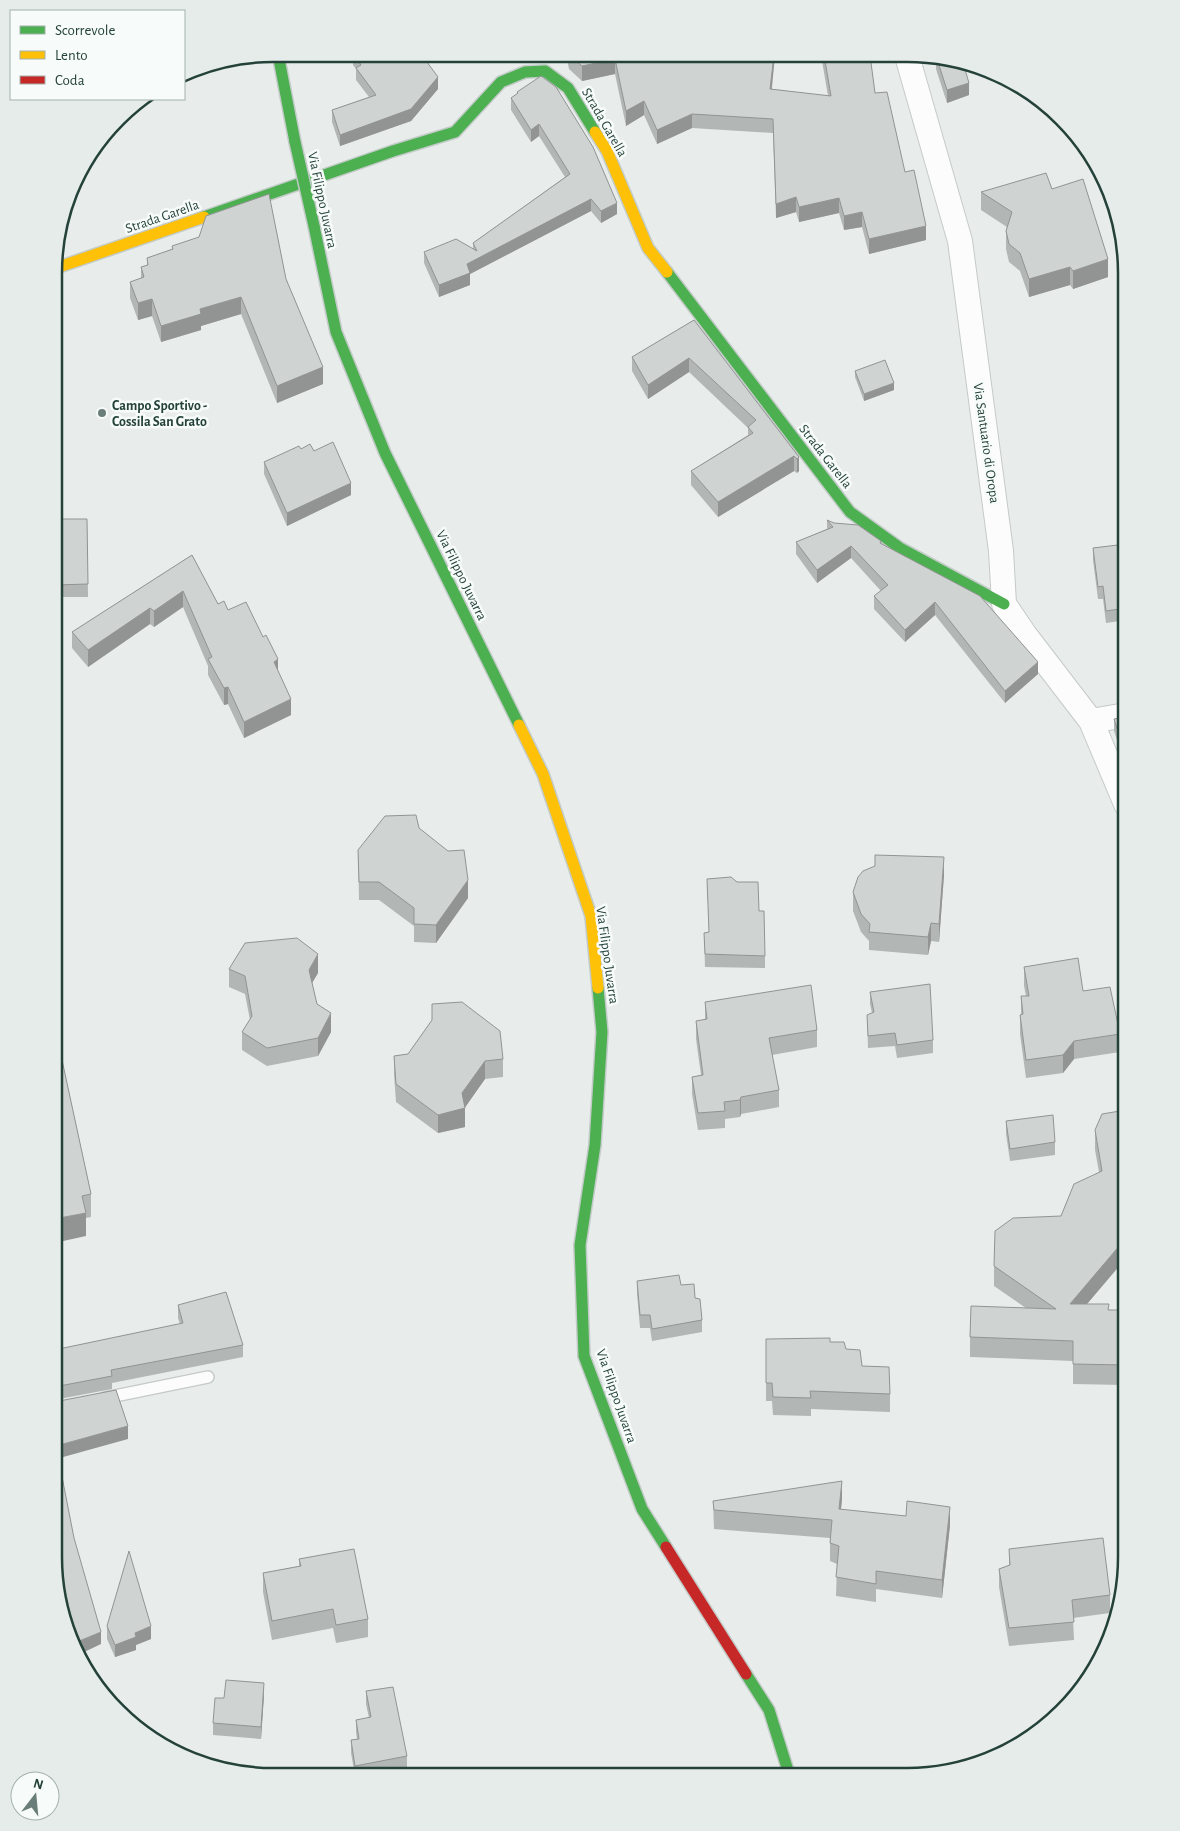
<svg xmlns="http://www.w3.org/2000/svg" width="1180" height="1831" font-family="'Alegreya Sans',sans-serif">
<rect width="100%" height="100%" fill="#e8edeb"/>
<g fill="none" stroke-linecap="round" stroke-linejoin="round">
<defs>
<path id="lane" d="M 105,1398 L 208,1377"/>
<path id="street" d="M 907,56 L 960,241 L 1001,551 L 1004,604 L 1025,635 L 1091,721 L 1126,804
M 1091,721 L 1126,715"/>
<path id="fast" d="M 278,54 L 295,142
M 204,217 L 393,151 L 455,132 L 501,82 L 525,72 L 545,71 L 568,88 L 595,132
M 314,226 L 336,332 L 385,453 L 519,725
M 667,272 L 850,512 L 900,548 L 1004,604
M 598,988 L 602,1032 L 595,1145 L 580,1245 L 584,1356 L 642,1509 L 666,1547
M 746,1674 L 769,1710 L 790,1777"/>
<path id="slow" d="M 595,132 L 607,151 L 648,248 L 667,272
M 56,268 L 204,217
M 519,725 L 543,774 L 591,916 L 598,988"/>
<path id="jam" d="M 666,1547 L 746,1674"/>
</defs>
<use href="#lane" stroke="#c5cac8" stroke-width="14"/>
<use href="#street" stroke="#c5cac8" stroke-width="26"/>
<use href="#fast" stroke="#c3cbc8" stroke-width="14"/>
<use href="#slow" stroke="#c3cbc8" stroke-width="14"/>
<use href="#jam" stroke="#c3cbc8" stroke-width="14"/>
<use href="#lane" stroke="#fcfcfc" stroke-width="11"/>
<use href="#street" stroke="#fcfcfc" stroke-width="24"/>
<use href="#fast" stroke="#4caf50" stroke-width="11"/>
<use href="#slow" stroke="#ffc107" stroke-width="11"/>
<use href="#jam" stroke="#c62828" stroke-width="11"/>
<defs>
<path id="fast-bridge" d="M 295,142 L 314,226"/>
</defs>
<use href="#fast-bridge" stroke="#c3cbc8" stroke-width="14" stroke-linecap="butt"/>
<use href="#fast-bridge" stroke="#4caf50" stroke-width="11"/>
</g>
<path fill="#b2b6b5" d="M 353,54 L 421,54 L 438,89 L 411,121 L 340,146 L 332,122 L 332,110 L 369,97 L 356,80 L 356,69 L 353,65 Z
M 566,55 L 775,55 L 772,89 L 828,96 L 821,55 L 870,55 L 875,93 L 905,172 L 926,240 L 869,254 L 862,227 L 844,230 L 839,213 L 799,222 L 796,212 L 776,218 L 773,133 L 692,128 L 657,144 L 644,115 L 626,126 L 615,74 L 582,81 L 569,69 Z
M 936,56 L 969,95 L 947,103 L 936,69 Z
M 517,92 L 617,214 L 601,223 L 591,211 L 470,274 L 470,285 L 439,297 L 424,263 L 424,252 L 473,248 L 473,243 L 565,177 L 539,136 L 531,142 L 511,110 L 511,98 L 517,94 Z
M 1052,189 L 1108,277 L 1073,289 L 1070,285 L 1029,297 L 1020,271 L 1009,262 L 1006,249 L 1006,231 L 1007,227 L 981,210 L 981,192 Z
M 172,246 L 286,279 L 323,384 L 277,403 L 241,314 L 201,326 L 201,330 L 161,342 L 152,316 L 138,320 L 130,298 L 130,282 L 141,278 L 141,267 L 147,265 L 147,258 L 172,249 Z
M 694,320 L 799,457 L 799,471 L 797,473 L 794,471 L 718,517 L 691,485 L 691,471 L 748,435 L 748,428 L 689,372 L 648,399 L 632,371 L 632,357 Z
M 855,371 L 894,390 L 864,401 L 855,377 Z
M 301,449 L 314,451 L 351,495 L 287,526 L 264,474 L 264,462 Z
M 55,519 L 87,519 L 88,597 L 55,597 Z
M 827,520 L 881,544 L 1038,674 L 1005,703 L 935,615 L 905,642 L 874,609 L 874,596 L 881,591 L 851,558 L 817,583 L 796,554 L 796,542 L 827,529 Z
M 1126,544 L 1126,620 L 1106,623 L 1103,599 L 1098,599 L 1093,560 L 1093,548 Z
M 192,555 L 218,604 L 228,610 L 278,671 L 291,715 L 244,738 L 228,704 L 224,705 L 208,675 L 208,666 L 183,607 L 154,627 L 150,624 L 88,667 L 72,648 L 72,632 Z
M 1126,717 L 1126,767 L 1114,731 L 1114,719 Z
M 419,828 L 468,898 L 436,943 L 414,942 L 414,926 L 379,900 L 359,900 L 358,850 Z
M 944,875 L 939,942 L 931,941 L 928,955 L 869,950 L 869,941 L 861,932 L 853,911 L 853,892 Z
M 707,879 L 759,911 L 765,956 L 765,968 L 705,967 L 704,933 L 709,932 Z
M 1024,967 L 1083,991 L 1120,1034 L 1120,1052 L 1074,1059 L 1063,1073 L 1026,1078 L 1020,1034 L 1020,1015 L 1021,1015 L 1021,996 L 1026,996 L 1024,986 Z
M 229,969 L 318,973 L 312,983 L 317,1004 L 331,1032 L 318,1056 L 267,1066 L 242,1050 L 242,1032 L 250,1020 L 245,994 L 229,987 Z
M 870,992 L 933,1040 L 933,1053 L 897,1058 L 895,1046 L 868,1048 L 867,1015 L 872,1013 L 870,1004 Z
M 705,1002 L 817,1030 L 817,1047 L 772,1055 L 779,1090 L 779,1107 L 741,1114 L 740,1117 L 725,1119 L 725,1128 L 698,1130 L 692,1094 L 692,1077 L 701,1075 L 696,1039 L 696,1021 L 705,1020 Z
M 432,1004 L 503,1059 L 503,1077 L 485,1079 L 464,1108 L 465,1127 L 438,1133 L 396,1102 L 394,1074 L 394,1056 L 408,1054 L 432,1021 Z
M 54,1023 L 91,1194 L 91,1217 L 86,1218 L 86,1236 Z
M 1006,1121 L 1055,1142 L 1055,1155 L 1010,1161 L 1006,1134 Z
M 1095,1130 L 1126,1258 L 1087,1304 L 1109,1310 L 1126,1310 L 1125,1385 L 1073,1384 L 1073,1361 L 970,1357 L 970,1337 L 1026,1308 L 994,1286 L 994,1266 L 1061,1216 L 1099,1172 L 1095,1150 Z
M 637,1281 L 681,1285 L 695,1298 L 702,1320 L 702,1332 L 652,1341 L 650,1328 L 640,1328 L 637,1293 Z
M 178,1305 L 243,1345 L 243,1357 L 112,1383 L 112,1389 L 54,1400 L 54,1350 L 180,1324 L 178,1318 Z
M 766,1339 L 830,1342 L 846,1349 L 890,1394 L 890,1412 L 811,1409 L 811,1416 L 773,1415 L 772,1401 L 766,1401 Z
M 842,1499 L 841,1509 L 950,1525 L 942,1598 L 876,1589 L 876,1602 L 836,1596 L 837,1564 L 830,1561 L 830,1538 L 714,1529 L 713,1501 Z
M 1009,1549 L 1110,1595 L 1110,1613 L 1073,1618 L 1074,1640 L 1009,1646 L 999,1587 L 999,1569 L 1009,1565 Z
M 299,1559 L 368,1619 L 368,1637 L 336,1643 L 333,1628 L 272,1640 L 263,1592 L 263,1573 L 299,1566 Z
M 107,1626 L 151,1639 L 136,1645 L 136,1650 L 115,1657 L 107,1639 Z
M 366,1691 L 407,1756 L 407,1768 L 367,1776 L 355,1776 L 351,1753 L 351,1740 L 357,1739 L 356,1732 L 356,1720 L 369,1718 L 366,1704 Z
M 264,1695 L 261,1739 L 213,1735 L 213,1723 L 224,1698 Z"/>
<path fill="#919493" d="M 774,55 L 775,55 L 770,103 L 770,89 Z
M 615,59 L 615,74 L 582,81 L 582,66 Z
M 438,77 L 438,89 L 411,121 L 340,146 L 340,135 Z
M 969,83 L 969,95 L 947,103 L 947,90 Z
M 644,101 L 644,115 L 626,126 L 626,111 Z
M 692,114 L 692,128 L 657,144 L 657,130 Z
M 539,124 L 539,136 L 531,142 L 531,130 Z
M 796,197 L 796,212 L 776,218 L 776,204 Z
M 839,198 L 839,213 L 799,222 L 799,207 Z
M 591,199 L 591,211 L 470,274 L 470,285 L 439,297 L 439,285 L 467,264 Z
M 617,203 L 617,214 L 601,223 L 601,211 Z
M 862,212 L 862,227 L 844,230 L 844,216 Z
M 926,226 L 926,240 L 869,254 L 869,239 Z
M 1108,259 L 1108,277 L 1073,289 L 1073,271 Z
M 1070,267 L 1070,285 L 1029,297 L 1029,279 Z
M 241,297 L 241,314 L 201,326 L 201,330 L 161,342 L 161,326 L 200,309 Z
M 152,299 L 152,316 L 138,320 L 138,303 Z
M 689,358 L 689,372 L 648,399 L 648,385 Z
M 323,367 L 323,384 L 277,403 L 277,386 Z
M 894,383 L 894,390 L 864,401 L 864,394 Z
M 794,456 L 794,471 L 718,517 L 718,502 Z
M 799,457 L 799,471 L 797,473 L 797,459 Z
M 351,483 L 351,495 L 287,526 L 287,513 Z
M 851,546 L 851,558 L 817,583 L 817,570 Z
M 183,591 L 183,607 L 154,627 L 154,611 Z
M 935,602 L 935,615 L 905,642 L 905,630 Z
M 150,608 L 150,624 L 88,667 L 88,650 Z
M 278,659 L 278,675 L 274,662 Z
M 1038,662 L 1038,674 L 1005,703 L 1005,691 Z
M 228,687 L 228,704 L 224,705 L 224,688 Z
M 291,699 L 291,715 L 244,738 L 244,722 Z
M 944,857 L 944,875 L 939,942 L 939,924 Z
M 468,880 L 468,898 L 436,943 L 436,925 Z
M 931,923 L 931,941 L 928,955 L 928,937 Z
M 318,954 L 318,973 L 309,988 L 309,970 Z
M 331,1013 L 331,1032 L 318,1056 L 318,1038 Z
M 1074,1041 L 1074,1059 L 1063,1073 L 1063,1055 Z
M 485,1061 L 485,1079 L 464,1109 L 465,1108 L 465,1127 L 438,1133 L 438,1115 L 462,1093 Z
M 741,1097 L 741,1114 L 740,1117 L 740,1100 Z
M 86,1213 L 86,1236 L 54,1243 L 54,1219 Z
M 1126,1238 L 1126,1258 L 1070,1324 L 1070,1304 Z
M 1126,1354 L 1126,1374 L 1125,1385 L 1125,1365 Z
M 128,1426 L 128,1439 L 56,1459 L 56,1446 Z
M 842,1481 L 842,1499 L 839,1527 L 839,1509 Z
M 950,1507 L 950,1525 L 942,1598 L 942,1580 Z
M 151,1626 L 151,1639 L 136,1645 L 136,1650 L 115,1657 L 115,1645 L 135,1633 Z
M 101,1632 L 101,1644 L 78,1655 L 72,1644 Z
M 264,1683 L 264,1695 L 261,1739 L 261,1727 Z"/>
<path fill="#cfd4d2" stroke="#919493" d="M 354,54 L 421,54 L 438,77 L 411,109 L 340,135 L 332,110 L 376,95 L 356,68 L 361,65 Z
M 569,55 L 774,55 L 770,89 L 831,96 L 824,55 L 870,55 L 875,93 L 887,92 L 905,172 L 914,170 L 926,226 L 869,239 L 862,212 L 844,216 L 839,198 L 799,207 L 796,197 L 776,204 L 773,119 L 692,114 L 657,130 L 644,101 L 626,111 L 615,59 L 582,66 Z
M 936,56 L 963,63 L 969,83 L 947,90 Z
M 541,76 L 556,87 L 593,147 L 617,203 L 601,211 L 591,199 L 467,264 L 470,273 L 439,285 L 424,252 L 456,239 L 477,251 L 473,243 L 570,174 L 539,124 L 531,130 L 511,98 L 518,93 L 517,92 Z
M 1046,173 L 1052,189 L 1083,179 L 1108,259 L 1073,271 L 1070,267 L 1029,279 L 1020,253 L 1009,244 L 1006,231 L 1012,212 L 981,192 Z
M 269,194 L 286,279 L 323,367 L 277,386 L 241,297 L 200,309 L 201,314 L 161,326 L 152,299 L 138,303 L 130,282 L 144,277 L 141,267 L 148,265 L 147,258 L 173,249 L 172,246 L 199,237 L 206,216 Z
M 694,320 L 799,457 L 797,459 L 794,456 L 718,502 L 691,471 L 753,433 L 748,427 L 756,420 L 689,358 L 648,385 L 632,357 Z
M 885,360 L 894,383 L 864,394 L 855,371 Z
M 333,442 L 351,483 L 287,513 L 264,462 L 299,446 L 301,449 L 310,444 L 314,451 Z
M 55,519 L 87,519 L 88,584 L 55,585 Z
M 827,520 L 834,523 L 858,525 L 881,541 L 880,543 L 980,596 L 1038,662 L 1005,691 L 935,602 L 905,630 L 874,596 L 888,585 L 851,546 L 817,570 L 796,542 L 833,527 Z
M 1126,544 L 1126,608 L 1106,611 L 1103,586 L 1098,587 L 1093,548 Z
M 192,555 L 218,604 L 224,601 L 228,610 L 246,602 L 263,637 L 266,635 L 278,659 L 274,662 L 291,699 L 244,722 L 228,687 L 224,688 L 208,659 L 212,657 L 183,591 L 154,611 L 150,608 L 88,650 L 72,632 Z
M 1126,717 L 1126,755 L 1114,719 Z
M 416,815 L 419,828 L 448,851 L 464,850 L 468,880 L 436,925 L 414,924 L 414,908 L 379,882 L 359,882 L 358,850 L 385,816 Z
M 875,855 L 944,857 L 939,924 L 931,923 L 928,937 L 869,932 L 870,924 L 861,914 L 853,892 L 858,877 L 863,871 L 875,866 Z
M 731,877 L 737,882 L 758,882 L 759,911 L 764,911 L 765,956 L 705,954 L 704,933 L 709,932 L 707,879 Z
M 297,938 L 318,954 L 309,970 L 317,1004 L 331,1013 L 318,1038 L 267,1048 L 242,1032 L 252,1016 L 245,976 L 229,969 L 245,943 Z
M 1078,958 L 1083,991 L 1110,987 L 1120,1034 L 1074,1041 L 1063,1055 L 1026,1060 L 1020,1015 L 1023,1014 L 1021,996 L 1029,996 L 1024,967 Z
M 930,984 L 933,1040 L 897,1045 L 895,1033 L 868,1036 L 867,1015 L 874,1012 L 870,992 Z
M 811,985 L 817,1030 L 769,1038 L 779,1090 L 741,1097 L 740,1100 L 724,1102 L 725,1111 L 698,1113 L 692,1077 L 703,1075 L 696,1021 L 707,1019 L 705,1002 Z
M 462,1002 L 500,1031 L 503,1059 L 485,1061 L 462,1093 L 465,1108 L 438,1115 L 396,1084 L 394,1056 L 408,1054 L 432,1020 L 432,1004 Z
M 54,1023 L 91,1194 L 82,1196 L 86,1213 L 54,1219 Z
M 1126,1110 L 1126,1238 L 1070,1304 L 1109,1304 L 1108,1310 L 1126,1310 L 1125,1365 L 1073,1364 L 1073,1341 L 970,1337 L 971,1306 L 1056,1309 L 994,1266 L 995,1231 L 1013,1218 L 1061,1216 L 1074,1184 L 1102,1171 L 1095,1130 L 1102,1114 Z
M 1053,1115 L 1055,1142 L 1010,1149 L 1006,1121 Z
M 679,1275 L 681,1285 L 694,1284 L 695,1298 L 700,1299 L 702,1320 L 652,1329 L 650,1315 L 640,1315 L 637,1281 Z
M 226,1292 L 243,1345 L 111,1370 L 112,1376 L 54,1387 L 54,1350 L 183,1323 L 178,1305 Z
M 830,1338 L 830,1342 L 844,1342 L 846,1349 L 860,1350 L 862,1366 L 889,1367 L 890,1394 L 810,1391 L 811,1398 L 773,1397 L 772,1383 L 766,1383 L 766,1339 Z
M 116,1390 L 128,1426 L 56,1446 L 74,1538 L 101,1632 L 72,1644 L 71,1642 L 54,1558 L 54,1402 Z
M 842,1481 L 839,1509 L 906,1516 L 907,1501 L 950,1507 L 942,1580 L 876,1571 L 876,1584 L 836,1577 L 839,1546 L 830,1543 L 832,1520 L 714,1510 L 713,1501 Z
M 1103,1538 L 1110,1595 L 1072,1600 L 1074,1622 L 1009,1628 L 999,1569 L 1010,1565 L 1009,1549 Z
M 354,1549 L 368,1619 L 336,1625 L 333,1609 L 272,1621 L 263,1573 L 301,1566 L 299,1559 Z
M 129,1551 L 151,1626 L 135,1633 L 136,1637 L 115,1645 L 107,1626 Z
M 226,1680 L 264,1683 L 261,1727 L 213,1723 L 215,1698 L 224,1698 Z
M 393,1687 L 407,1756 L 355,1766 L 351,1740 L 359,1739 L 356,1720 L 371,1717 L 366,1691 Z"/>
<circle fill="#697e78" stroke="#f7fbf9" stroke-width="2" cx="102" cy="413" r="5"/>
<g text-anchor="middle" stroke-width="5" stroke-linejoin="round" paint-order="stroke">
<g font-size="14" fill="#24423a" stroke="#f7fbf9">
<text transform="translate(605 122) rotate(60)" y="5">Strada Garella</text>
<text transform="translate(323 200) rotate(78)" y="5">Via Filippo Juvarra</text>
<text transform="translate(162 216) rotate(-19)" y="5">Strada Garella</text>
<text transform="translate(987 443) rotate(82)" y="5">Via Santuario di Oropa</text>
<text transform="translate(826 456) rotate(52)" y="5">Strada Garella</text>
<text transform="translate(462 575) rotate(64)" y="5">Via Filippo Juvarra</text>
<text transform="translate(608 955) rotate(82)" y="5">Via Filippo Juvarra</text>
<text transform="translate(617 1396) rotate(71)" y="5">Via Filippo Juvarra</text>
</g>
<g font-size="14" font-weight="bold" fill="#24423a" stroke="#f7fbf9" text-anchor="start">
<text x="112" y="410">Campo Sportivo -<tspan x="112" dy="16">Cossila San Grato</tspan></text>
</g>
</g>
<path d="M0 0H1180V1831H0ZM273 62H907A211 211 0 0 1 1118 273V1557A211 211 0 0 1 907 1768H273A211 211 0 0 1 62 1557V273A211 211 0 0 1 273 62Z" fill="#e6ecea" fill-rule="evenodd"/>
<path fill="none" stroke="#24423a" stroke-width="2.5" d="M273 62H907A211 211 0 0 1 1118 273V1557A211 211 0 0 1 907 1768H273A211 211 0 0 1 62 1557V273A211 211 0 0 1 273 62Z"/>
<rect x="10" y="10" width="175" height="90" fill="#f7fbf9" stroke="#a3b1ad"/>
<rect x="20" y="26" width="25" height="8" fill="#4caf50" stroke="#a3b1ad"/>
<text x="55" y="35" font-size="15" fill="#24423a">Scorrevole</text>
<rect x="20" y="51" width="25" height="8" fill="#ffc107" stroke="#a3b1ad"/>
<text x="55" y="60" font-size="15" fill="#24423a">Lento</text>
<rect x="20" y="76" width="25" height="8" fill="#c62828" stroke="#a3b1ad"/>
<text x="55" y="85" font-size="15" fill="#24423a">Coda</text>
<g transform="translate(35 1796) rotate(16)"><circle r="24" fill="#f7fbf9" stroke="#a3b1ad"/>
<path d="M0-4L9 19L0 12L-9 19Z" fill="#697e78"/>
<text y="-8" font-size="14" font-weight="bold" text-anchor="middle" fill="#24423a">N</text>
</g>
</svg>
